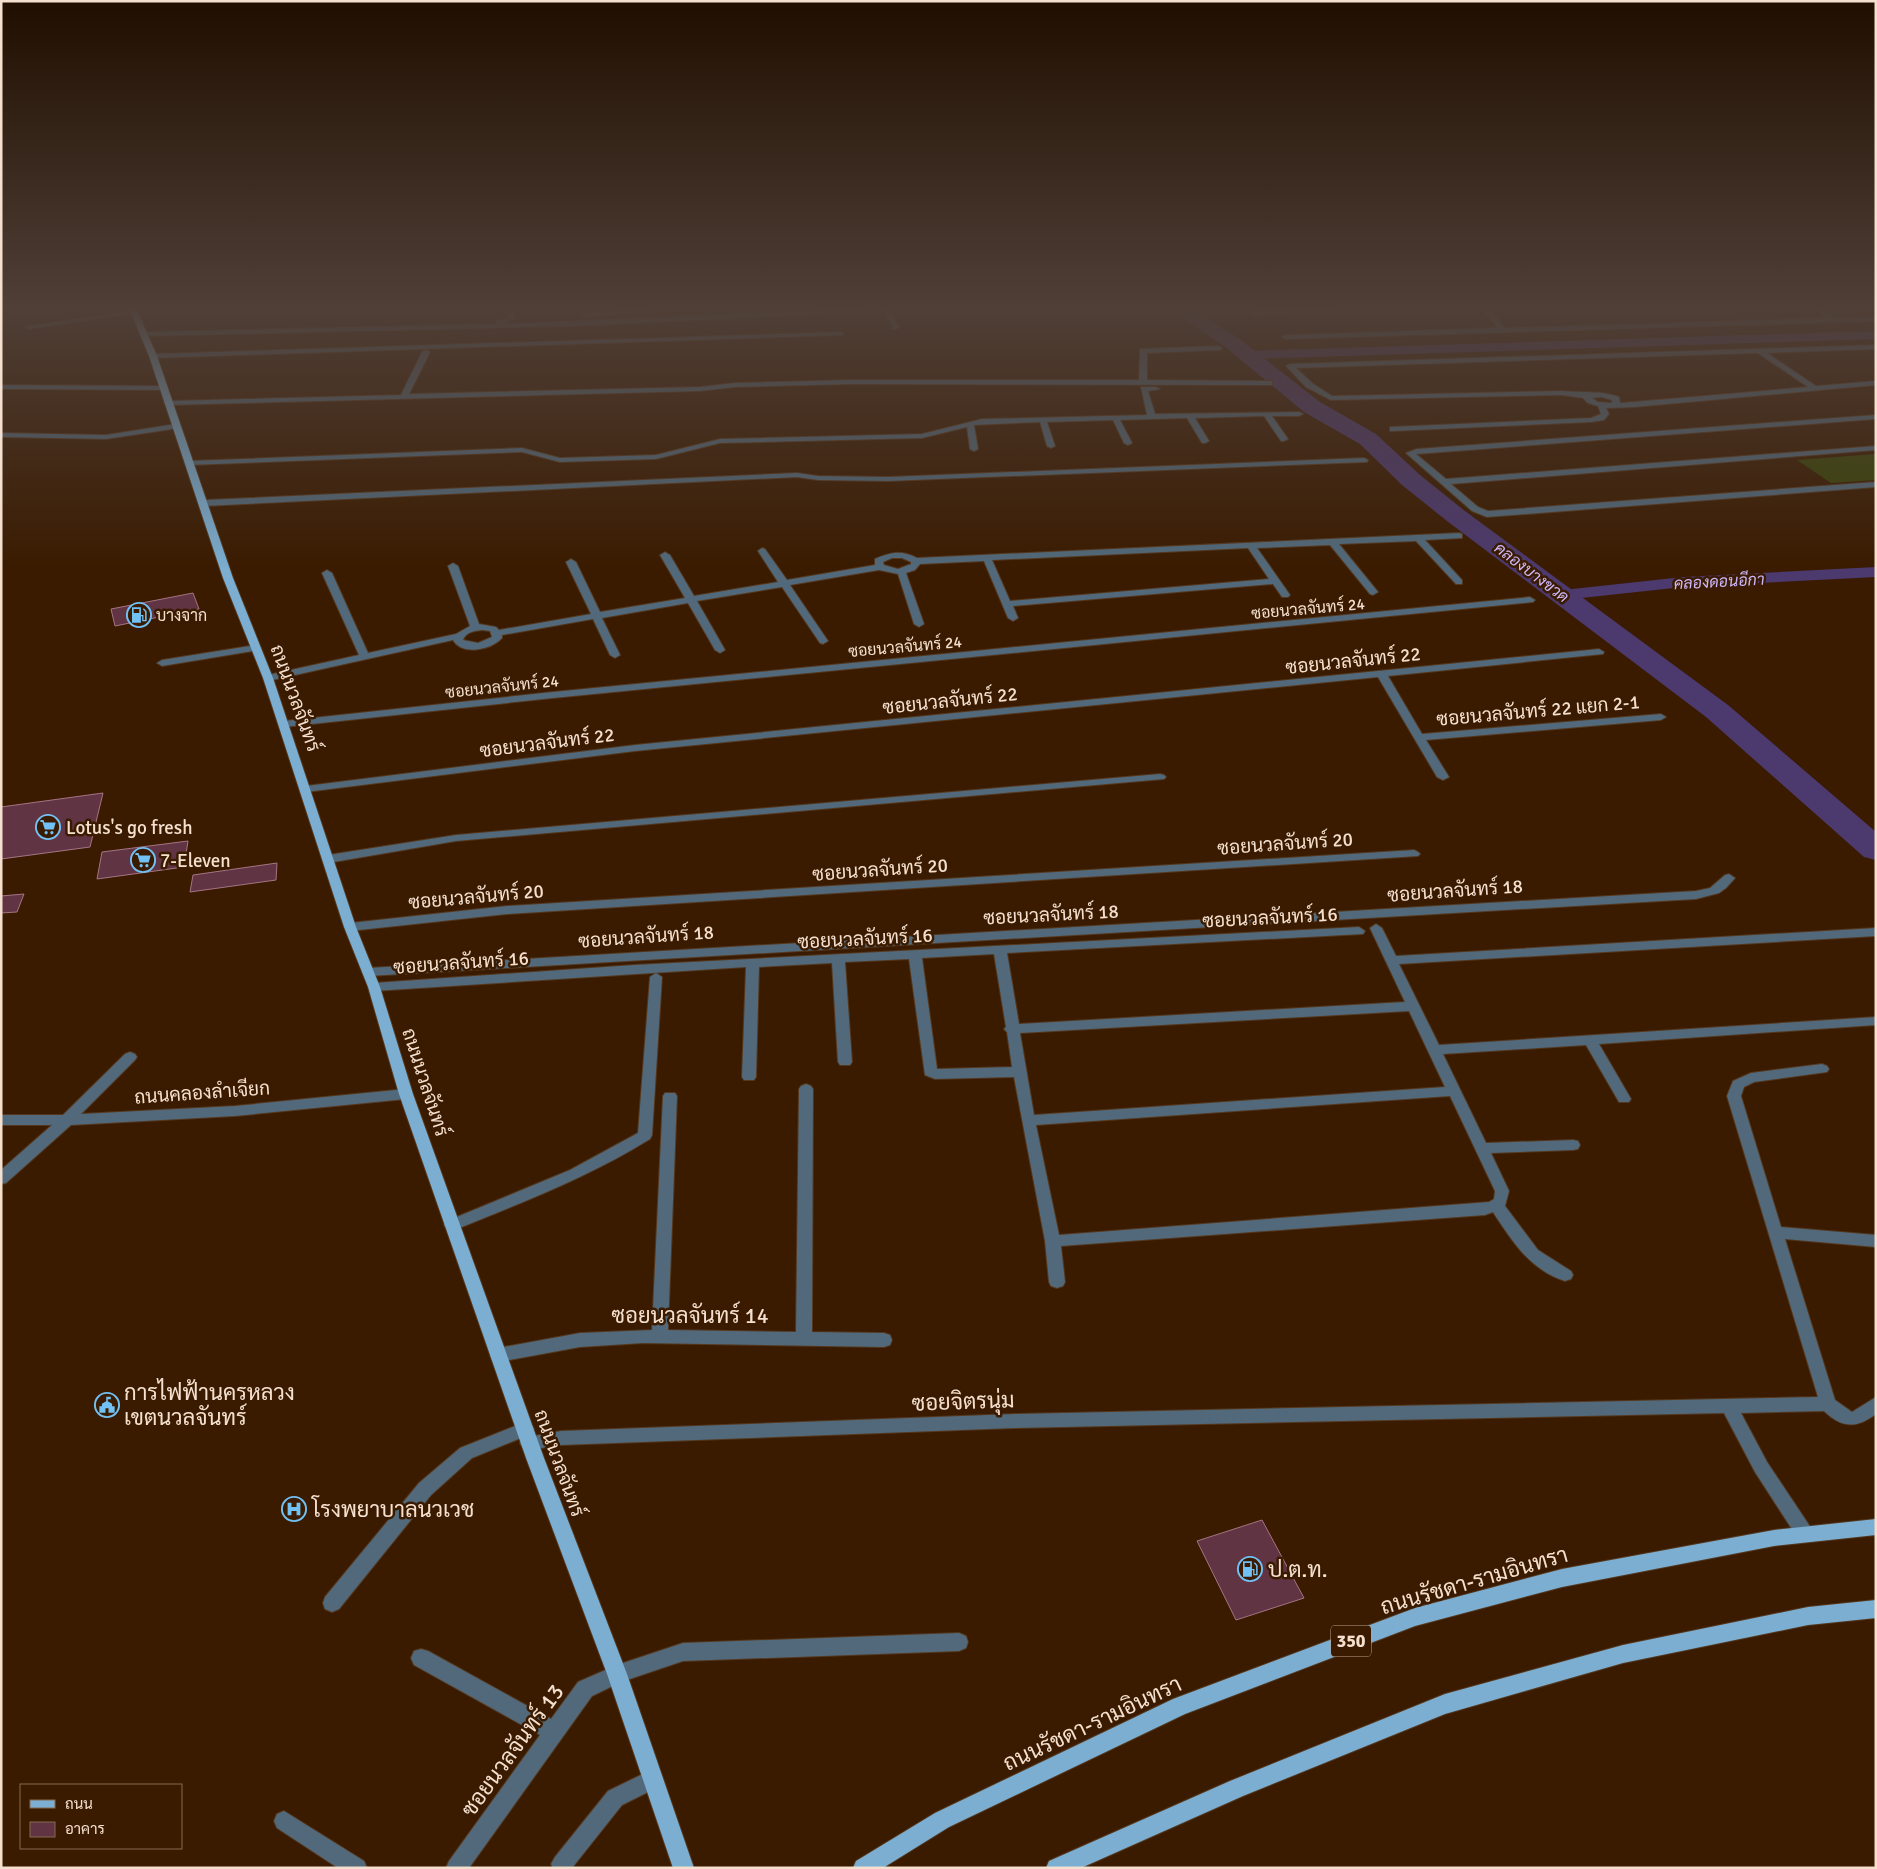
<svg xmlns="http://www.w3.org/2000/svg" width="1877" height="1869" font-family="Signika,Sarabun,sans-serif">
<rect width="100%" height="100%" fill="#3a1b00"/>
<path fill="#3a4407" d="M 1876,454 L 1876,480 L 1831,483 L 1797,460 Z"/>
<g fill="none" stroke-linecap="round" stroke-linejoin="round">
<path fill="#4c396d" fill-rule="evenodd" d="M 1876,331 L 1876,339 L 1247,359 L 1241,355 L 1247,351 Z
M 1876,567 L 1876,577 L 1683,587 L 1563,600 L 1555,595 L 1563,590 L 1683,577 Z"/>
<path fill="#4c396d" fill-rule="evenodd" d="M 1168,308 L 1192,308 L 1242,341 L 1320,402 L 1376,434 L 1420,475 L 1465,511 L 1728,705 L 1876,832 L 1876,860 L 1864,857 L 1706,717 L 1447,521 L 1402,485 L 1360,444 L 1304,412 L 1228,349 Z"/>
</g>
<path fill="#603443" stroke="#a57483" d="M 193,593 L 199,609 L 115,626 L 111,609 Z
M 103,793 L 90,847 L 1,859 L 1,807 Z
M 188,841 L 184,867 L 97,879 L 102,852 Z
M 277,863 L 276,880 L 190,892 L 193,875 Z
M 24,894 L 17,912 L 1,913 L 1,896 Z
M 1262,1520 L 1304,1598 L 1236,1620 L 1197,1541 Z"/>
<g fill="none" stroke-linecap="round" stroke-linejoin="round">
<defs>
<path id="minor" d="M 507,308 L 513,308 L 515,319 L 500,324 L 883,308 L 890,311 L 899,328 L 894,329 L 885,313 L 879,311 L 574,326 L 144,336 L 141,334 L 144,332 L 497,324 L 496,321 L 508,318 Z
M 649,308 L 685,308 L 585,317 L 582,315 L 585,313 Z
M 1338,308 L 1421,308 L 1253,315 L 1250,313 L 1253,311 Z
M 1481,308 L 1488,308 L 1505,328 L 1827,318 L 1814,308 L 1822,308 L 1835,318 L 1876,317 L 1876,321 L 1286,339 L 1282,337 L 1286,335 L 1498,328 Z
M 133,310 L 135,311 L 135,313 L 28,329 L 25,327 Z
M 841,332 L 843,333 L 843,335 L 153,358 L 149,356 L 153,354 Z
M 1876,345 L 1876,349 L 1767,353 L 1816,386 L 1876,381 L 1876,385 L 1634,407 L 1606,408 L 1609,414 L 1604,420 L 1591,422 L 1393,431 L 1390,431 L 1390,427 L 1591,418 L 1601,414 L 1598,406 L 1588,403 L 1583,398 L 1562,395 L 1331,400 L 1306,387 L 1286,366 L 1290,364 ZM 1758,353 L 1808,387 L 1620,403 L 1619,397 C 1601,390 1581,393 1562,391 L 1332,396 L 1312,383 L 1296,368 ZM 1601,397 L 1612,400 L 1612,403 L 1598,402 L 1592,398 Z
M 1218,346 L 1222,348 L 1221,350 L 1147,353 L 1147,380 L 1269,381 L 1272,381 L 1272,385 L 851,384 L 735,387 L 700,391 L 168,405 L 164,403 L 168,401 L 401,395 L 422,352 L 426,350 L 430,352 L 409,394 L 700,387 L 735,383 L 851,380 L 1139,380 L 1140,349 Z
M 1,385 L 163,386 L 167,388 L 163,390 L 1,389 Z
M 1141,387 L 1156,387 L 1160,389 L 1148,391 L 1155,414 L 1299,412 L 1303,414 L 1299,416 L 1272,416 L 1288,439 L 1284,441 L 1281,441 L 1264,416 L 1195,418 L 1209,441 L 1205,443 L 1202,443 L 1187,418 L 1120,420 L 1132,443 L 1128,445 L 1124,443 L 1113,420 L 1047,422 L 1055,446 L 1051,448 L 1047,446 L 1040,422 L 974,425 L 978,449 L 974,451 L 970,449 L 967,427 L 922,438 L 720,443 L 656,459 L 560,462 L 522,452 L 189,465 L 185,463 L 189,461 L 522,448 L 560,458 L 656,455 L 720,439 L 922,434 L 982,419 L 1147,415 Z
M 1876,415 L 1876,419 L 1416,454 L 1446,479 L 1876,446 L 1876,450 L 1451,484 L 1478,507 L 1488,511 L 1876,482 L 1876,487 L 1487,517 L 1472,511 L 1406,453 L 1417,449 Z
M 176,424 L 180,426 L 179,428 L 106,439 L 1,437 L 1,433 L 106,435 Z
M 1364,458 L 1368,460 L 1367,462 L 888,481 L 818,480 L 797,477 L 204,506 L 200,503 L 204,500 L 797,473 L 818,476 L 888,477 Z
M 1459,533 L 1462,534 L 1462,538 L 1425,540 L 1462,580 L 1462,584 L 1456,584 L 1416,541 L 1339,544 L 1378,592 L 1373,595 L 1370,594 L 1330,545 L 1257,548 L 1290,595 L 1288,597 L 1282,597 L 1273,584 L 1013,606 L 1018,618 L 1013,621 L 1008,618 L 984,561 L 920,564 L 915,570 L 906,573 L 924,624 L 919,627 L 914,624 L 898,574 L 879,570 L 790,585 L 828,641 L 823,644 L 820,643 L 782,587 L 697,601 L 725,650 L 720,653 L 715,650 L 688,603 L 602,618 L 620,655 L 615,658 L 610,655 L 593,619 L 502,635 L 502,638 C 491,650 462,656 453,640 L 268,681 L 263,678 L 268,675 L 359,655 L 322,573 L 327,570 L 332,573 L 368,653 L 456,634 L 470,626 L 448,566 L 453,563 L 458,566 L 479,624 L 496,627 L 499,630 L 591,614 L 566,562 L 571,559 L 576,562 L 600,612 L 685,598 L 660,555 L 665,552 L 670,555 L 694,596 L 778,582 L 758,551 L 762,548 L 765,549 L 787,580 L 875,565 L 875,559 C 891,552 901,550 917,558 ZM 1248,548 L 1269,579 L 1010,601 L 992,560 ZM 892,558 L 902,558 L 911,562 L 911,564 L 898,569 L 884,565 L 883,562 ZM 482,630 L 490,631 L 492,637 L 478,643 L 463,640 C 466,632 474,631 482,630 Z
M 1530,597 L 1535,600 L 1533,602 L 553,698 L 284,727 L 279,724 L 284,721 L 553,692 Z
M 256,645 L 259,646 L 259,650 L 162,666 L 157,663 L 162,660 Z
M 1599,649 L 1604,652 L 1603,654 L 1388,676 L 1422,734 L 1661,714 L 1666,717 L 1661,720 L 1426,740 L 1449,777 L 1443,780 L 1437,777 L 1378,677 L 635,751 L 306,792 L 300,789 L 306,786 L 635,745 Z
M 1160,774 L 1164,775 L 1166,777 L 1164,779 L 456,841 L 328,863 L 322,859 L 328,855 L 456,835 Z
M 1414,850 L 1418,852 L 1420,854 L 1418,856 L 507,914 L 350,931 L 344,927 L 350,923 L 507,906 Z
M 1729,874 L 1735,878 L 1726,888 L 1719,893 L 1696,899 L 368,976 L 362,972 L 368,968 L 1696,891 L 1710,888 L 1725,875 Z
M 1376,924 L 1382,928 L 1396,956 L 1876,928 L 1876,936 L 1399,964 L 1439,1045 L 1876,1017 L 1876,1025 L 1599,1044 L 1631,1099 L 1629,1102 L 1619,1102 L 1586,1045 L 1443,1054 L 1486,1143 L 1573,1140 L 1578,1141 L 1580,1145 L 1578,1149 L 1573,1150 L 1491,1153 L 1509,1191 L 1505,1206 L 1538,1250 L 1571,1271 L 1573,1275 L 1571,1279 L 1565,1281 C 1530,1270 1512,1241 1493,1212 L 1485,1215 L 1061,1246 L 1065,1282 L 1063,1286 L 1057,1288 L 1051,1286 L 1049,1282 L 1045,1241 L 1014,1077 L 935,1079 L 925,1075 L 909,959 L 845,962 L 852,1062 L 850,1065 L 840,1065 L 838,1062 L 832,963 L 759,967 L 756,1077 L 754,1080 L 744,1080 L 742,1077 L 746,967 L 374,991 L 368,987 L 374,983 L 634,965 L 1359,927 L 1365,931 L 1363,934 L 1007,953 L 1019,1024 L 1405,1002 L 1370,928 ZM 994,954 L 1006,1027 L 1004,1029 L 1007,1032 L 1012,1067 L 937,1069 L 922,958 ZM 1409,1011 L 1445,1087 L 1034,1115 L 1020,1033 ZM 1450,1096 L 1495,1191 L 1494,1199 L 1489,1202 L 1059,1235 L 1036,1125 Z
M 656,973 L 662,977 L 652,1135 L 650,1139 C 589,1177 523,1202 457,1229 L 452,1231 L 447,1229 L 444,1225 L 447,1221 L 570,1170 L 638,1133 L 650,977 Z
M 130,1052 L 135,1054 L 137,1057 L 135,1060 L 81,1114 L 235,1106 L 406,1089 L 411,1091 L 413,1094 L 411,1097 L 406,1099 L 235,1116 L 71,1125 L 6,1183 L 1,1184 L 1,1170 L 52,1125 L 1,1125 L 1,1115 L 63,1115 L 125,1054 Z
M 1822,1064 L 1827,1066 L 1829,1069 L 1827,1072 L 1754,1082 L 1744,1087 L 1741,1096 L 1781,1227 L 1876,1235 L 1876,1247 L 1785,1239 L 1835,1400 L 1852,1412 L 1876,1397 L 1876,1414 C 1856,1429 1842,1428 1824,1411 L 1741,1413 L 1767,1462 L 1811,1528 L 1814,1534 L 1811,1540 L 1805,1542 L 1799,1540 L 1755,1472 L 1724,1413 L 1015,1428 L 561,1445 L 529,1450 L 523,1448 L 520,1443 L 523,1438 L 561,1431 L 1015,1414 L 1818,1397 L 1727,1096 L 1733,1081 L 1751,1073 Z
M 806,1084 L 811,1086 L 813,1089 L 812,1332 L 884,1333 L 890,1335 L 892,1340 L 890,1345 L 884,1347 L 643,1343 L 580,1347 L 498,1362 L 492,1360 L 490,1355 L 492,1350 L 498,1348 L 580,1333 L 652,1330 L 663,1096 L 665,1093 L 675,1093 L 677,1096 L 668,1330 L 796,1332 L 799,1089 L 801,1086 Z
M 525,1422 L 531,1424 L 534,1429 L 531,1434 L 472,1458 L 431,1495 L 339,1609 L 332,1612 L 325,1609 L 323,1603 L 325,1597 L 419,1483 L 460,1448 Z
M 959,1633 L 966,1636 L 968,1642 L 966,1648 L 959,1651 L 683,1661 L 621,1682 L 592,1696 L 469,1868 L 446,1868 L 449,1861 L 540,1735 L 414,1665 L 411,1658 L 414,1651 L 421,1649 L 428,1651 L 551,1719 L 578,1682 L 617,1665 L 683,1643 Z
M 653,1769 L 660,1772 L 663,1779 L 660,1786 L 622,1805 L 572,1868 L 553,1868 L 551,1864 L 555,1857 L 608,1791 Z
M 284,1811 L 364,1861 L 367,1868 L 338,1868 L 277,1828 L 274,1821 L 277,1814 Z"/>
<path id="major" d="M 129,308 L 136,308 L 157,356 L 233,578 L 273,678 L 356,927 L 380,987 L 413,1094 L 544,1458 L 627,1674 L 694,1868 L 673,1868 L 607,1674 L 526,1458 L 399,1094 L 368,987 L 344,927 L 263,678 L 223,578 L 149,356 Z
M 1876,1519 L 1876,1535 L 1774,1546 L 1562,1587 L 1415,1626 L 1185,1714 L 949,1827 L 883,1868 L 853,1868 L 856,1861 L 935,1813 L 1173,1699 L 1415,1608 L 1562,1569 L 1774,1530 Z
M 1876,1600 L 1876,1618 L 1808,1625 L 1623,1663 L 1445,1714 L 1243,1796 L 1081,1868 L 1046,1868 L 1049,1861 L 1230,1781 L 1445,1694 L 1623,1645 L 1808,1607 Z"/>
</defs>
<use href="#minor" stroke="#54371d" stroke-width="2"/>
<use href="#major" stroke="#54371d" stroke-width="2"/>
<use href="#minor" fill="#51697a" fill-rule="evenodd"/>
<use href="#major" fill="#7baed1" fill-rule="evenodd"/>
</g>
<linearGradient id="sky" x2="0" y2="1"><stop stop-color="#200f00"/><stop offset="0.54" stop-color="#4f3f37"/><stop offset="1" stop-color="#4f3f37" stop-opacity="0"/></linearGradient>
<rect width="1877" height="570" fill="url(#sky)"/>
<defs>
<symbol id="fuel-ring" viewBox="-11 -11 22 22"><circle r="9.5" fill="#3a1b00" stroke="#72c1f5" stroke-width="1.5"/><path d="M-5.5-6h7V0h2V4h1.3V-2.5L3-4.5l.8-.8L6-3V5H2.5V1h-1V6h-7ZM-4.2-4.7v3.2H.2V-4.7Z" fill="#72c1f5"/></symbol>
<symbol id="supermarket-ring" viewBox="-11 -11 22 22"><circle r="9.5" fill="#3a1b00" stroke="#72c1f5" stroke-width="1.5"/><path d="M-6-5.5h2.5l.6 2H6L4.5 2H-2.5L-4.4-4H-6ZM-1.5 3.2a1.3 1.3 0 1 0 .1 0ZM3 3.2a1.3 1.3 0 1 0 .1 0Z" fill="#72c1f5"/></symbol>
<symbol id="civic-ring" viewBox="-11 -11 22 22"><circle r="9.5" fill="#3a1b00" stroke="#72c1f5" stroke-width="1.5"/><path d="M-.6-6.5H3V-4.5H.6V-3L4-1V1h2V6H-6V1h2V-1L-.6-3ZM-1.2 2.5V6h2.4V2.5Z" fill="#72c1f5"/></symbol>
<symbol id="hospital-ring" viewBox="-11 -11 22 22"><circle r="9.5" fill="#3a1b00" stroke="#72c1f5" stroke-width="1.5"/><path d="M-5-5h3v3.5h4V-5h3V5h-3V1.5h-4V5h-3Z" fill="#72c1f5"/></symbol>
</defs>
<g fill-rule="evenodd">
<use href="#fuel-ring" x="125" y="601" width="28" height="28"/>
<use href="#supermarket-ring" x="34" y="813" width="28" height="28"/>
<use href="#supermarket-ring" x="129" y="846" width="28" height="28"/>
<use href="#civic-ring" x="93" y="1391" width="28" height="28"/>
<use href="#hospital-ring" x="280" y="1495" width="28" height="28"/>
<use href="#fuel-ring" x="1236" y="1555" width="28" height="28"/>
</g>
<g text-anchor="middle" stroke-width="5" stroke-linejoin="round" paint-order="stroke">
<g font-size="16" font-style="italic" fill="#cdb7fa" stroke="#3a1b00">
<text transform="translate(1532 572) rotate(37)" y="6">คลองบางขวด</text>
<text transform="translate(1719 581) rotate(-3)" y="6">คลองดอนอีกา</text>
</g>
<g font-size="16" fill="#f5e0cf" stroke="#3a1b00">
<text transform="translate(1308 608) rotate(-5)" y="6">ซอยนวลจันทร์ 24</text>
<text transform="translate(905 646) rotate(-5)" y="6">ซอยนวลจันทร์ 24</text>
<text transform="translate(502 686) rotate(-6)" y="6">ซอยนวลจันทร์ 24</text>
</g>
<g font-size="16" fill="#f5e0cf" stroke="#3a1b00" text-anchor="start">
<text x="156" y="621">บางจาก</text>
</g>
<rect fill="#3a1b00" stroke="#bda591" stroke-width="1" x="1331" y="1625.5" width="40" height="31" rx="4"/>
<g font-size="18" font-weight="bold" fill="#f5e0cf">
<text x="1351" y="1647">350</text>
</g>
<g font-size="19" fill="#f5e0cf" stroke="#3a1b00">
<text transform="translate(1353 660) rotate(-6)" y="7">ซอยนวลจันทร์ 22</text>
<text transform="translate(296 698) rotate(70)" y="7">ถนนนวลจันทร์</text>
<text transform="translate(950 700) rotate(-6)" y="7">ซอยนวลจันทร์ 22</text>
<text transform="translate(1538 710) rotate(-5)" y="7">ซอยนวลจันทร์ 22 แยก 2-1</text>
<text transform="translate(547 742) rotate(-7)" y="7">ซอยนวลจันทร์ 22</text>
<text transform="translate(1285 843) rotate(-4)" y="7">ซอยนวลจันทร์ 20</text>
<text transform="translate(880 869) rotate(-4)" y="7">ซอยนวลจันทร์ 20</text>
<text transform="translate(1455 890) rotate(-4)" y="7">ซอยนวลจันทร์ 18</text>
<text transform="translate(476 896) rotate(-5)" y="7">ซอยนวลจันทร์ 20</text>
<text transform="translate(1051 914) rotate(-3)" y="7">ซอยนวลจันทร์ 18</text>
<text transform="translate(1270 917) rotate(-3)" y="7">ซอยนวลจันทร์ 16</text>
<text transform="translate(646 936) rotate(-4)" y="7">ซอยนวลจันทร์ 18</text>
<text transform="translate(865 938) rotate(-3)" y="7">ซอยนวลจันทร์ 16</text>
<text transform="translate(461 962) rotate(-4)" y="7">ซอยนวลจันทร์ 16</text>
<text transform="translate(426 1082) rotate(72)" y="7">ถนนนวลจันทร์</text>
<text transform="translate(202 1092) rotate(-4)" y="7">ถนนคลองลำเจียก</text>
<text transform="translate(560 1463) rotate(70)" y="7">ถนนนวลจันทร์</text>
</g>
<g font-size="19" fill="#f5e0cf" stroke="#3a1b00" text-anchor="start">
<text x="66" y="834">Lotus's go fresh</text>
<text x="160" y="867">7-Eleven</text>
</g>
<g font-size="22" fill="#f5e0cf" stroke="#3a1b00">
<text x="690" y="1323">ซอยนวลจันทร์ 14</text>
<text transform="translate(963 1401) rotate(-2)" y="8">ซอยจิตรนุ่ม</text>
<text transform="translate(1474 1580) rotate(-16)" y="8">ถนนรัชดา-รามอินทรา</text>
<text transform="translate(1092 1723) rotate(-25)" y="8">ถนนรัชดา-รามอินทรา</text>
<text transform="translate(512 1750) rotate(-54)" y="8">ซอยนวลจันทร์ 13</text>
</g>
<g font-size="22" fill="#f5e0cf" stroke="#3a1b00" text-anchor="start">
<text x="124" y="1400">การไฟฟ้านครหลวง<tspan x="124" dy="25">เขตนวลจันทร์</tspan></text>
<text x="312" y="1517">โรงพยาบาลนวเวช</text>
<text x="1268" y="1577">ป.ต.ท.</text>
</g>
</g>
<rect width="1877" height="1869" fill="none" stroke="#f5e0cf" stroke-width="5"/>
<rect x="20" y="1784" width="162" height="65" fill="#3a1b00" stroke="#856a53"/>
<rect x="30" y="1800" width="25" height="8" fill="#7baed1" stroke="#856a53"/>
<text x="65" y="1809" font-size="15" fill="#f5e0cf">ถนน</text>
<rect x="30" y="1822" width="25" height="15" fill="#603443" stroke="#856a53"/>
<text x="65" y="1834" font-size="15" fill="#f5e0cf">อาคาร</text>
</svg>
